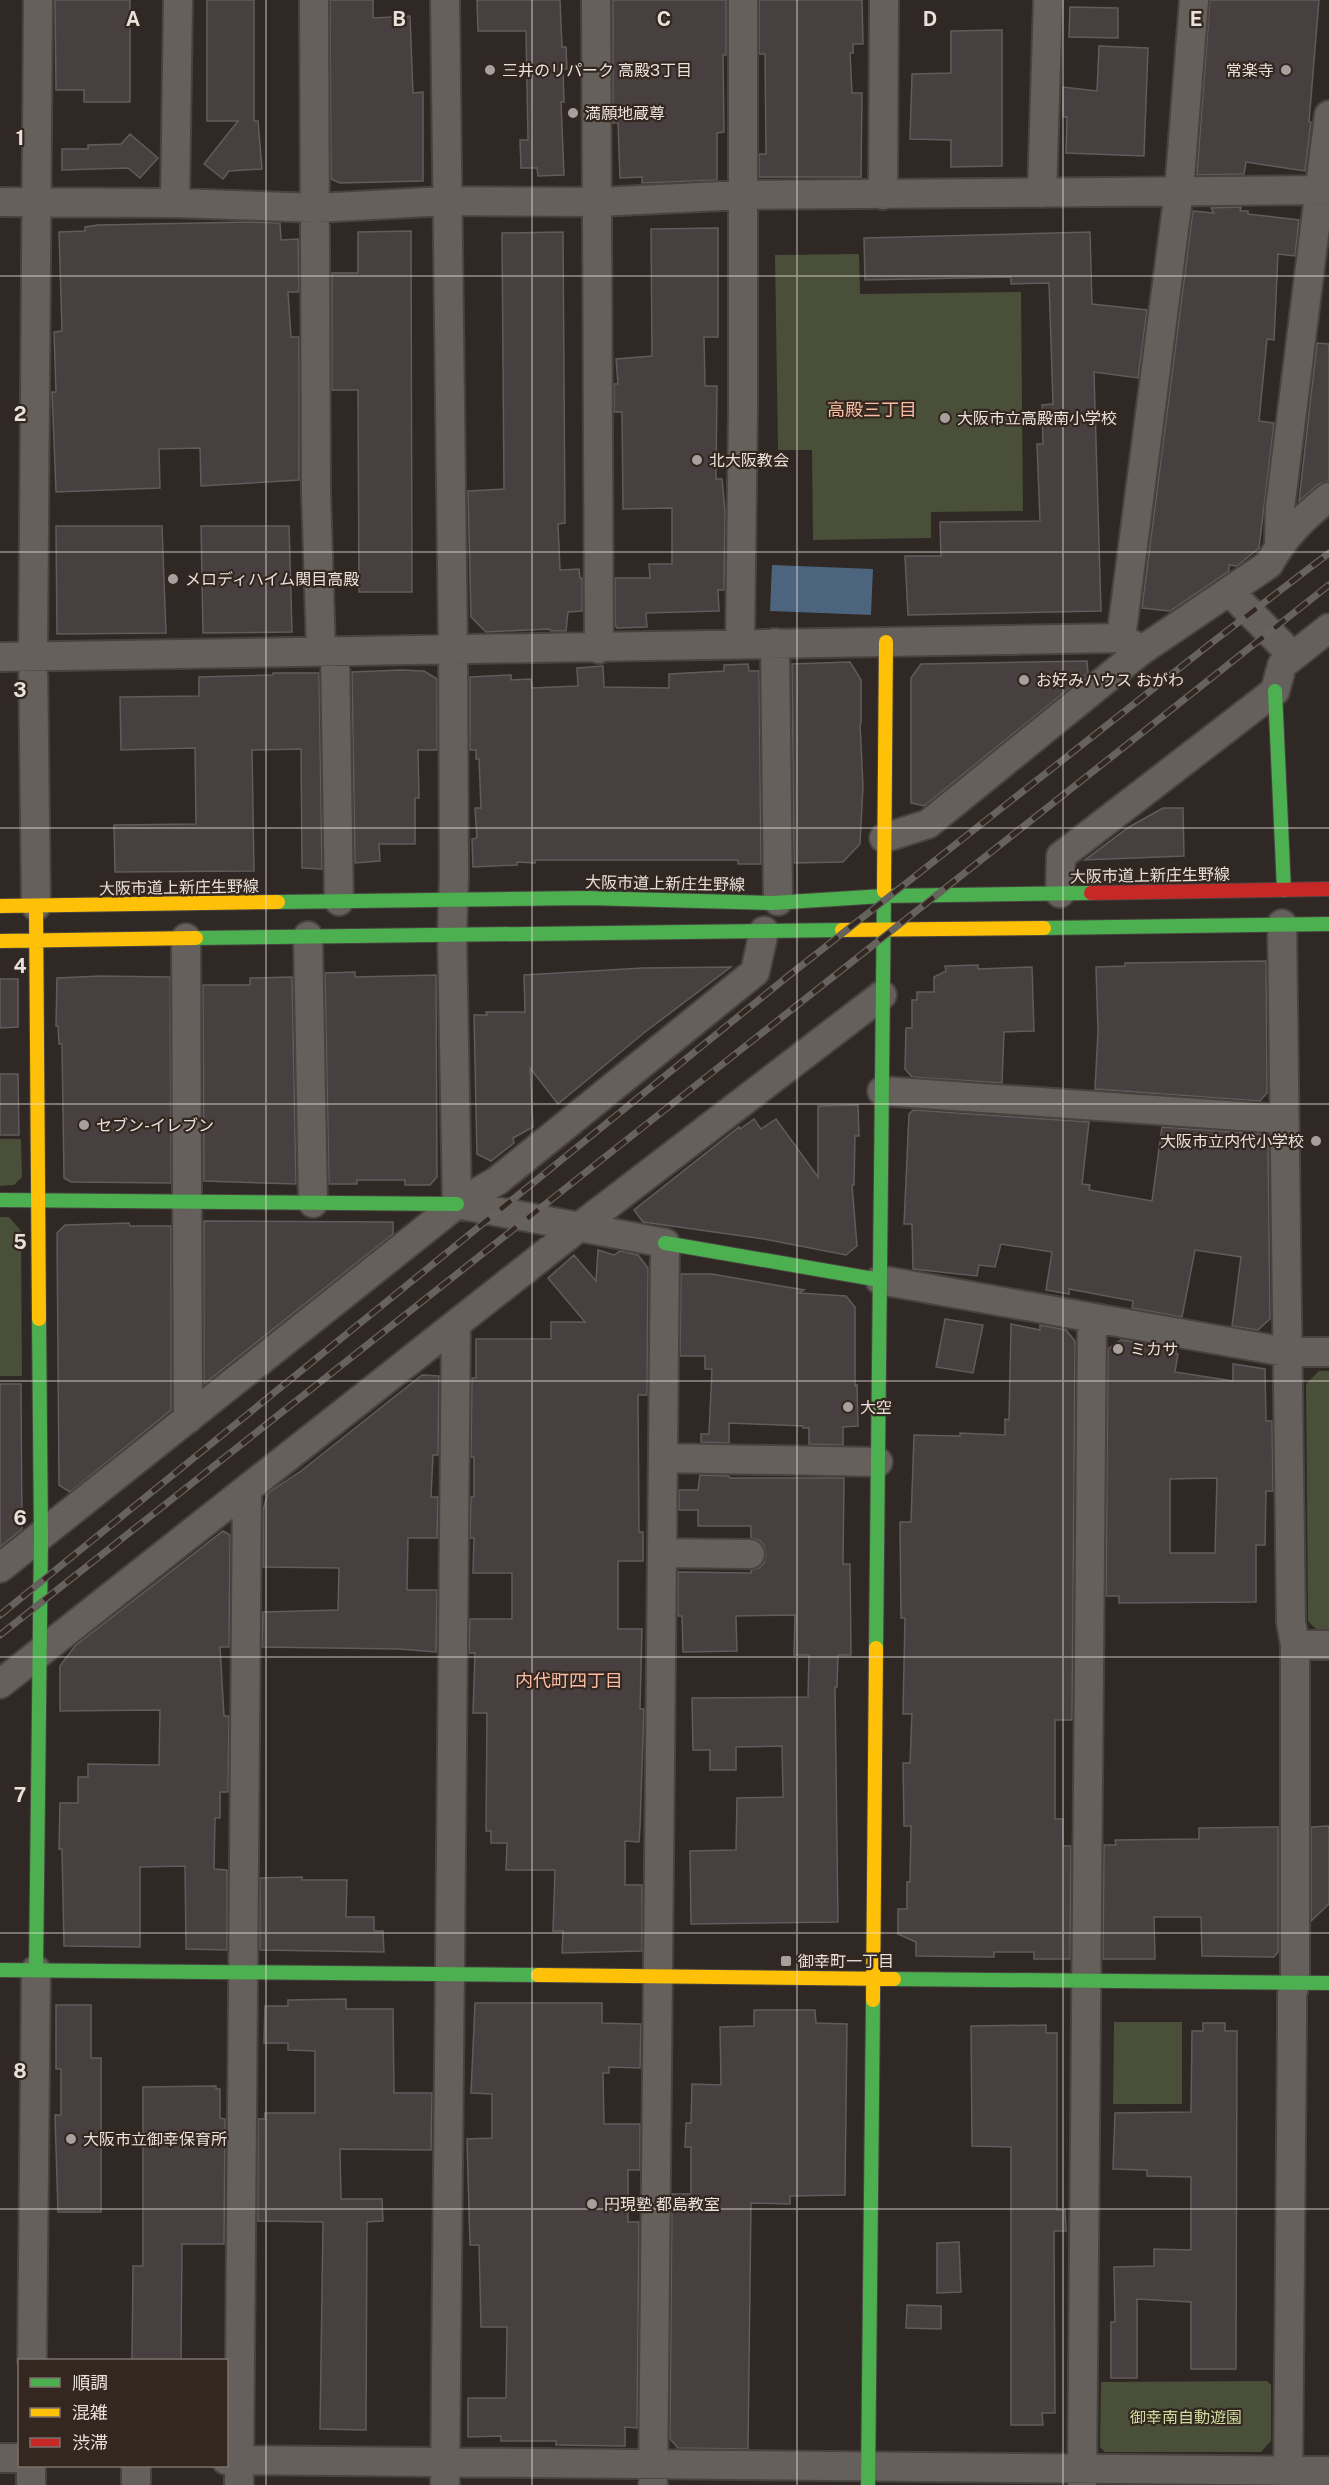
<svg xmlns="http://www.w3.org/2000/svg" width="1329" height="2485" font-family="'Public Sans','Noto Sans JP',sans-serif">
<rect width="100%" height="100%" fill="#2f2824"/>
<path fill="#4a4f3a" d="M 859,254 L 860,294 L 1021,292 L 1023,511 L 931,512 L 931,538 L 813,540 L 812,450 L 778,450 L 775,255 Z
M 0,1139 L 21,1139 L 22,1177 L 14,1185 L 0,1186 Z
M 0,1217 L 9,1217 L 21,1231 L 22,1376 L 0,1376 Z
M 1319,1371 L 1329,1371 L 1329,1632 L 1319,1632 L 1308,1621 L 1306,1384 Z
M 1114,2022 L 1182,2022 L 1182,2104 L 1113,2104 Z
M 1267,2381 L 1271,2385 L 1271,2441 L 1261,2452 L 1105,2452 L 1100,2447 L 1101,2382 Z"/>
<path fill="#4c647d" d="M 772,565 L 873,569 L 871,615 L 770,611 Z"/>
<path fill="#483f41" stroke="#615b5b" stroke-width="1.5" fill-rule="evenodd" d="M 55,0 L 130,0 L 130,102 L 84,102 L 84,90 L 56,90 Z
M 207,0 L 254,0 L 254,121 L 258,121 L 262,169 L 229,171 L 223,179 L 204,164 L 238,121 L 207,121 Z
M 330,0 L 373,0 L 373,18 L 410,16 L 413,93 L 423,92 L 423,181 L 340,183 L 331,179 Z
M 477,0 L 560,0 L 562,47 L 566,47 L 567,69 L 563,69 L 564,102 L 561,102 L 564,175 L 538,176 L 537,168 L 521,168 L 520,140 L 528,140 L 526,31 L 478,31 Z
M 613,0 L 726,0 L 726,55 L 723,55 L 724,132 L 717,133 L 717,180 L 642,183 L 642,177 L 620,178 L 618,123 L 613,123 Z
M 759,0 L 862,0 L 863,44 L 853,44 L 853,53 L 850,53 L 852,93 L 862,93 L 861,177 L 759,177 L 759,154 L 766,154 L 765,54 L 759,54 Z
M 1210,0 L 1319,0 L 1309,122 L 1311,122 L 1305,171 L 1246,162 L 1244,174 L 1197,175 Z
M 1070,7 L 1118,8 L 1118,38 L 1069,37 Z
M 1002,30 L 1002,166 L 951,167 L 951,140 L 910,139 L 912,74 L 951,73 L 951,31 Z
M 1099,46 L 1148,48 L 1144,156 L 1066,153 L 1067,117 L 1063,117 L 1063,87 L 1097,91 Z
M 130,134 L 158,158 L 140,178 L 128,168 L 62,170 L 62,149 L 88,149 L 88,145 L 121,144 Z
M 1241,207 L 1240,211 L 1248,211 L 1248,214 L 1299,220 L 1295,256 L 1278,254 L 1274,340 L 1267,339 L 1259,421 L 1274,423 L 1259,548 L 1237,566 L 1229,565 L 1229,571 L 1170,611 L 1142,608 L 1193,211 L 1214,213 L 1211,208 Z
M 250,222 L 280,223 L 281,240 L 298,239 L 299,292 L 288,292 L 291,337 L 299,337 L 299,480 L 201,486 L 200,448 L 159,449 L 160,488 L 56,492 L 52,392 L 56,392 L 54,332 L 62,331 L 59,232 L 85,231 L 85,227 L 98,225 Z
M 718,228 L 718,337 L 704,337 L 705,386 L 717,386 L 716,479 L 722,479 L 725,511 L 724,590 L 718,590 L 719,611 L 646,613 L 647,627 L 617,628 L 615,625 L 615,578 L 650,578 L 649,564 L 672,564 L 672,508 L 623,509 L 622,412 L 614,412 L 614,384 L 618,384 L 616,359 L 652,356 L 651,229 Z
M 411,231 L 412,592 L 359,592 L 358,390 L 332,390 L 332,273 L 358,273 L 358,232 Z
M 563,232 L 565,523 L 558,524 L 560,570 L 579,569 L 580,578 L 582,578 L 582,611 L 568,612 L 566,631 L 551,631 L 549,629 L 486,632 L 471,617 L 468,491 L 504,489 L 502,233 Z
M 1090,232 L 1092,304 L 1147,310 L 1138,378 L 1094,372 L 1101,611 L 908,615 L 905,556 L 941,556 L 940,522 L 1040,521 L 1037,444 L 1043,444 L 1042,405 L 1053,404 L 1049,283 L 1011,284 L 1011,277 L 865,280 L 864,238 Z
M 1317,343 L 1329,344 L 1329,481 L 1319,484 L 1299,501 Z
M 56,526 L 162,526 L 166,633 L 57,634 Z
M 201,526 L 289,526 L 292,632 L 203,633 Z
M 1087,661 L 1088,673 L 924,806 L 911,803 L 911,678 L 921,664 Z
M 850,662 L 861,680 L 861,723 L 860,724 L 863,786 L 860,844 L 843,862 L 794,863 L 792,664 Z
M 748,664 L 749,671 L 759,671 L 761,864 L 738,864 L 738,860 L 535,860 L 535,863 L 517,862 L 517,865 L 473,867 L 472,839 L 477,838 L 475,808 L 481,808 L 479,759 L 476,759 L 476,750 L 470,750 L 470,677 L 511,675 L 511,680 L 531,679 L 532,688 L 578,686 L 577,668 L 603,666 L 604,687 L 669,688 L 669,674 L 724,671 L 724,665 Z
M 401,670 L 424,671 L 437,679 L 437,750 L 418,750 L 419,798 L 415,798 L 415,844 L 379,844 L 380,861 L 355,863 L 352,672 Z
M 273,673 L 319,673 L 322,869 L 302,868 L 301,749 L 252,750 L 254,871 L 115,872 L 114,825 L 196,824 L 195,748 L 121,750 L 120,697 L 199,696 L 199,677 L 273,675 Z
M 1163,808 L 1183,808 L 1184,856 L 1085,860 L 1129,827 Z
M 1266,961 L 1267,1093 L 1260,1101 L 1095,1089 L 1098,1032 L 1096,967 L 1125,966 L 1125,963 Z
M 978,965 L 978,969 L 1032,967 L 1034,1031 L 1004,1032 L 1002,1083 L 912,1077 L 905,1069 L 906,1028 L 912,1028 L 912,1000 L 917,1000 L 917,992 L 934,992 L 934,977 L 946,971 L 945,966 Z
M 731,967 L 645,1032 L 558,1104 L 530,1068 L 533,1127 L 513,1138 L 514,1143 L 491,1161 L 477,1154 L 474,1015 L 487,1015 L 486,1012 L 525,1012 L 524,975 L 643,968 Z
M 355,972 L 355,977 L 436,975 L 437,1177 L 430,1185 L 405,1185 L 405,1180 L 357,1180 L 357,1184 L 329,1184 L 325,973 Z
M 101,976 L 170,977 L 171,1183 L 71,1182 L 64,1178 L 62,1044 L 59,1044 L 58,1026 L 56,1026 L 57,978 Z
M 292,977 L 296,1184 L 204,1181 L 203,985 L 250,985 L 250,978 Z
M 0,979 L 18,979 L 18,1027 L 0,1028 Z
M 0,1074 L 18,1074 L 19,1135 L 0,1135 Z
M 858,1105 L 859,1136 L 855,1136 L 854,1185 L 852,1185 L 857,1246 L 846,1255 L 764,1239 L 643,1222 L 634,1210 L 739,1127 L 740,1129 L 754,1119 L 761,1129 L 776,1119 L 818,1177 L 818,1106 Z
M 913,1110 L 1089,1122 L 1082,1184 L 1090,1185 L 1089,1190 L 1152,1201 L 1162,1127 L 1260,1134 L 1268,1144 L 1270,1319 L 1258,1330 L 1232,1326 L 1241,1257 L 1195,1250 L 1182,1317 L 1132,1308 L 1133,1301 L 1069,1289 L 1069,1294 L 1046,1290 L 1052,1252 L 1001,1244 L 995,1267 L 979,1265 L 977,1276 L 913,1269 L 912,1224 L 904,1224 L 909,1114 Z
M 204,1221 L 393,1222 L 393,1234 L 204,1384 Z
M 129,1223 L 130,1226 L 171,1226 L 171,1410 L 70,1492 L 59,1485 L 57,1233 L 65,1225 Z
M 598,1250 L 614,1255 L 620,1251 L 638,1255 L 648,1268 L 647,1395 L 638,1395 L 639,1532 L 643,1532 L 643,1561 L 618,1561 L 618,1629 L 642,1629 L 640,1709 L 644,1709 L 640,1827 L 639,1842 L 625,1841 L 625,1885 L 642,1885 L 642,1951 L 562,1953 L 563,1931 L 553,1931 L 555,1870 L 506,1870 L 507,1843 L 491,1843 L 491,1831 L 486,1831 L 487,1713 L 473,1713 L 475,1653 L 469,1653 L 470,1619 L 512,1619 L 512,1573 L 473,1573 L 474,1538 L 470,1538 L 471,1497 L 474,1497 L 474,1457 L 471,1457 L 472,1378 L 476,1378 L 476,1339 L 551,1339 L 551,1322 L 585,1322 L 548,1278 L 574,1255 L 596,1281 Z
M 681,1274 L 712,1274 L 804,1290 L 799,1293 L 846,1296 L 855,1307 L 855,1386 L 857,1385 L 858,1426 L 843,1427 L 843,1445 L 809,1444 L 809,1428 L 803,1428 L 803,1426 L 729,1423 L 729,1443 L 701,1442 L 701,1434 L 709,1434 L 712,1369 L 705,1369 L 705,1356 L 680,1356 Z
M 945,1319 L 983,1325 L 973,1373 L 936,1367 Z
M 1011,1324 L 1040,1330 L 1040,1325 L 1066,1330 L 1075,1341 L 1072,1720 L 1055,1720 L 1055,1819 L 1063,1819 L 1063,1846 L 1071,1846 L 1070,1959 L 1034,1959 L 1034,1952 L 994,1952 L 994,1957 L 916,1956 L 916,1942 L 898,1934 L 898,1909 L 907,1909 L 907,1882 L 910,1882 L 911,1826 L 904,1826 L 903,1763 L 910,1763 L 912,1714 L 903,1714 L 905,1618 L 901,1618 L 900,1522 L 911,1522 L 914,1435 L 960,1436 L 960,1433 L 1005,1435 L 1005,1419 L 1009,1420 Z
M 1121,1340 L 1176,1349 L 1176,1354 L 1178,1354 L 1175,1372 L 1233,1381 L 1233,1364 L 1265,1369 L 1266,1421 L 1272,1421 L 1273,1491 L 1266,1491 L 1265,1545 L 1256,1545 L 1256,1602 L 1119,1603 L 1119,1596 L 1106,1596 L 1108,1349 ZM 1217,1478 L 1215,1553 L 1170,1553 L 1170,1479 Z
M 422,1375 L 439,1376 L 438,1455 L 433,1455 L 431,1497 L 438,1497 L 437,1538 L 408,1538 L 407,1590 L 437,1590 L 436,1652 L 399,1649 L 262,1647 L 263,1612 L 338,1610 L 339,1568 L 263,1567 L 263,1510 L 268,1493 L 301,1471 Z
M 0,1384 L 21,1384 L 22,1529 L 0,1547 Z
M 700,1475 L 729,1476 L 730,1478 L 844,1478 L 843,1564 L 850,1564 L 851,1655 L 838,1655 L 837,1687 L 835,1687 L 838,1922 L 691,1924 L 690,1851 L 736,1850 L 737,1798 L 783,1797 L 782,1746 L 736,1747 L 736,1770 L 710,1770 L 710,1750 L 693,1750 L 692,1698 L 808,1697 L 809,1655 L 794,1655 L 795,1615 L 736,1616 L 737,1651 L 683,1652 L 682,1616 L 678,1616 L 678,1572 L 751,1573 L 751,1570 L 759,1568 L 764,1563 L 766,1555 L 764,1545 L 759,1540 L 751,1538 L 751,1526 L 698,1526 L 698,1510 L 679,1510 L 679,1490 L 698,1490 Z
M 223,1531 L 230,1535 L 229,1647 L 220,1647 L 224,1716 L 229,1716 L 228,1792 L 220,1792 L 220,1818 L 215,1818 L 214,1869 L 227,1870 L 227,1950 L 186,1949 L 185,1866 L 140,1867 L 140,1947 L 64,1946 L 62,1849 L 59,1849 L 60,1803 L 78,1803 L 78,1777 L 88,1777 L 88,1764 L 159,1765 L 160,1710 L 60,1711 L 60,1666 L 75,1646 Z
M 1329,1826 L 1329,1904 L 1311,1921 L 1311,1827 Z
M 1278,1827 L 1278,1952 L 1274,1957 L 1202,1956 L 1201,1917 L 1154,1917 L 1155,1959 L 1103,1959 L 1104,1845 L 1116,1845 L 1115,1840 L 1199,1839 L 1199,1828 Z
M 302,1877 L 302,1880 L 347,1880 L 346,1917 L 374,1917 L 374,1931 L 383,1931 L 384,1952 L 260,1950 L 260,1878 Z
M 346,1999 L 346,2009 L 393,2009 L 394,2093 L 432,2093 L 431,2150 L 340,2149 L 341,2199 L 382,2199 L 383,2221 L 367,2222 L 366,2430 L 320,2429 L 323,2222 L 258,2221 L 258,2119 L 265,2119 L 265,2113 L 315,2113 L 315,2051 L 288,2050 L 288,2043 L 264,2043 L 265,2006 L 288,2006 L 288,2000 Z
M 475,2003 L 602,2003 L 602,2023 L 641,2024 L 640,2068 L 609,2067 L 609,2073 L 603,2073 L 604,2124 L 640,2124 L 640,2170 L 628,2170 L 628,2222 L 639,2222 L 637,2428 L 625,2427 L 625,2446 L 556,2445 L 556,2441 L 501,2441 L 501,2436 L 468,2437 L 468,2398 L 506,2398 L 507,2327 L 481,2327 L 479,2245 L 470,2245 L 467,2139 L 492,2138 L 492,2094 L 471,2093 Z
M 56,2005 L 91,2005 L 91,2058 L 101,2058 L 101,2212 L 58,2212 L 55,2115 L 61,2115 L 61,2069 L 56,2069 Z
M 754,2010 L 815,2010 L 816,2023 L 847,2024 L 845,2195 L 790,2196 L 790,2204 L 751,2203 L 748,2449 L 678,2448 L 670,2439 L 672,2194 L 691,2194 L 691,2147 L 685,2147 L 686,2123 L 691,2123 L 692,2084 L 721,2085 L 720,2027 L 754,2026 Z
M 1203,2023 L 1225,2023 L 1225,2031 L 1237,2031 L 1236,2369 L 1191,2369 L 1191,2302 L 1137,2299 L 1137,2378 L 1111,2378 L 1111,2322 L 1115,2322 L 1114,2267 L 1154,2266 L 1154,2249 L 1191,2250 L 1191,2177 L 1147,2176 L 1147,2170 L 1113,2169 L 1115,2113 L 1191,2112 L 1192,2031 L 1203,2031 Z
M 1046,2025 L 1046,2033 L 1057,2033 L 1057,2210 L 1065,2210 L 1066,2231 L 1054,2231 L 1055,2413 L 1042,2413 L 1043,2425 L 1011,2425 L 1011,2147 L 972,2146 L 971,2026 Z
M 216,2086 L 216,2089 L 220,2089 L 220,2118 L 225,2119 L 224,2244 L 182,2244 L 181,2361 L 132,2361 L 133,2266 L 143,2266 L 143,2087 Z
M 959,2242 L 961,2292 L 937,2293 L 937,2243 Z
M 907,2305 L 941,2306 L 941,2329 L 906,2328 Z"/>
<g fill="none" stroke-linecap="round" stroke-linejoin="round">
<defs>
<path id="street" d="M 314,0 L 316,492 L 321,651
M 445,0 L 453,649 L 454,877 L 452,935 L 457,1204 L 665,1243 L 653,2485
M 596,0 L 599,649
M 1042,193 L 1048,0
M 883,195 L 884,0
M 0,202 L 175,203 L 317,208 L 446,201 L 598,202 L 743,195 L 1329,190
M 175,203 L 178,0
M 1279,545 L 1280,508 L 1329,115
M 1229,591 L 1293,656
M 1121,638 L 1179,191 L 1194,0
M 775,643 L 778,901
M 740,644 L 743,408 L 743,0
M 335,651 L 339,901
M 0,657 L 1121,638 L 1142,650
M 884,838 L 928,824 L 1142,650 L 1269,564 C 1284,536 1304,517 1329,497
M 1060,893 L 1061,856 L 1275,691 L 1282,665 L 1329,628
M 36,906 L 33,657 L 38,0
M 1282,924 L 1291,1622 L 1295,1645 L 1295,1983 L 1292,1995 L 1292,2025 L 1288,2485
M 308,936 L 313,1203
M 186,938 L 188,1419
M 882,1091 L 1284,1119
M 880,1280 L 1286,1352 L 1329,1352
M 663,1458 L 878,1462
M 662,1553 L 750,1554
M 0,1568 L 457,1204 L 497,1181 L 755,972 L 764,931
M 1295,1645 L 1329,1645
M 0,1684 L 579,1227 L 882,995
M 32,2360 L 36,1970
M 0,2458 L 20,2458
M 226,2460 L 1329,2471
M 31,2485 L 31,2466
M 136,2485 L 136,2466
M 239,2485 L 247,1489
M 445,2485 L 456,1324
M 1082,2485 L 1092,1318"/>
<path id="fast" d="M 1275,691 L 1284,890
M 278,902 L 586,898 L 772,903 L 883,896 L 1091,893
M 1044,928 L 1329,924
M 196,938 L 842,930
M 0,1200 L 457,1204
M 665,1243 L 880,1280
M 876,1648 L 884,891
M 0,1970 L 538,1975
M 36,1970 L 41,1536 L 39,1319
M 894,1979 L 1329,1983
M 868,2485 L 873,2000"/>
<path id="slow" d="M 884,891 L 886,642
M 0,906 L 278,902
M 36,906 L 39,1319
M 842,930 L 1044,928
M 0,941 L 196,938
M 538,1975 L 894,1979
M 873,2000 L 876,1648"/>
<path id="jam" d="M 1091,893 L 1329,889"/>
</defs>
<use href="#street" stroke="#48433f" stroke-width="32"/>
<use href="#fast" stroke="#48433f" stroke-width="16"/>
<use href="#slow" stroke="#48433f" stroke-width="16"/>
<use href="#jam" stroke="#48433f" stroke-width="16"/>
<use href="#street" stroke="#66605c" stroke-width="28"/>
<use href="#fast" stroke="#4caf50" stroke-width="14"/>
<use href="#slow" stroke="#ffc107" stroke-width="14"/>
<use href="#jam" stroke="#c62828" stroke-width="14"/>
<defs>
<path id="rail" d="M 0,1615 L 787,977 L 1210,644 L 1329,553
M 0,1635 L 1329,585"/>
</defs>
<use href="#rail" stroke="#66625e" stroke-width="7"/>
<use href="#rail" stroke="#332720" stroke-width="4.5" stroke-dasharray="14" stroke-linecap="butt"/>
</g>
<path fill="none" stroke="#e9e1dc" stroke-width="1.5" stroke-opacity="0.55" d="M 266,0 L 266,2485M 532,0 L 532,2485M 797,0 L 797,2485M 1063,0 L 1063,2485M 0,276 L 1329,276M 0,552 L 1329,552M 0,828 L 1329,828M 0,1104 L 1329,1104M 0,1381 L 1329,1381M 0,1657 L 1329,1657M 0,1933 L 1329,1933M 0,2209 L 1329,2209"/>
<g fill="#a8a09c" stroke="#332720" stroke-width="2">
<circle cx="490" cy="70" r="6"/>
<circle cx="1286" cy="70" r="6"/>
<circle cx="573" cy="113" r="6"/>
<circle cx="945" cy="418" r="6"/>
<circle cx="697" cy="460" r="6"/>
<circle cx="173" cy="579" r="6"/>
<circle cx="1024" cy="680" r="6"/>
<circle cx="84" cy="1125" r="6"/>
<circle cx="1316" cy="1141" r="6"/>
<circle cx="1118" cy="1349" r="6"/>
<circle cx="848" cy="1407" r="6"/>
<rect x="780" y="1955" width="12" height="12" rx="3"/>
<circle cx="71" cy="2139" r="6"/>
<circle cx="592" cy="2204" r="6"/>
</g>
<g text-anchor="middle" stroke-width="4.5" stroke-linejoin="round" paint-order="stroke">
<g font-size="16" fill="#e9e1dc" stroke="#332720" text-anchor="start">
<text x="502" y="76">三井のリパーク 高殿3丁目</text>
<text x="1274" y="76" text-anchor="end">常楽寺</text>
<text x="585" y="119">満願地蔵尊</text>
<text x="957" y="424">大阪市立高殿南小学校</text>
<text x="709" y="466">北大阪教会</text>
<text x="185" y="585">メロディハイム関目高殿</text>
<text x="1036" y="686">お好みハウス おがわ</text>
<text x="96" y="1131">セブン-イレブン</text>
<text x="1304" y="1147" text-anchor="end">大阪市立内代小学校</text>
<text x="1130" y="1355">ミカサ</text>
<text x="860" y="1413">大空</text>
<text x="798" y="1967">御幸町一丁目</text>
<text x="83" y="2145">大阪市立御幸保育所</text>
<text x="604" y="2210">円現塾 都島教室</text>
</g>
<g font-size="16" fill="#e9e1dc" stroke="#332720">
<text transform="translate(1150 875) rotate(-1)" y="6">大阪市道上新庄生野線</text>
<text transform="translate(665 883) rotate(1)" y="6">大阪市道上新庄生野線</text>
<text transform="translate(179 887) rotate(-1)" y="6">大阪市道上新庄生野線</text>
</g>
<g font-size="16" fill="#cddd9d" stroke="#332720">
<text x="1186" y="2423">御幸南自動遊園</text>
</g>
<g font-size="18" fill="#f9bba1" stroke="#332720">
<text x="872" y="416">高殿三丁目</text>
<text x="569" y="1687">内代町四丁目</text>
</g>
</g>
<g font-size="20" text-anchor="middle" font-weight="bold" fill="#e9e1dc" stroke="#332720" stroke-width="4.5" stroke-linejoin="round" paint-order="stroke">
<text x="133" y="26">A</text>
<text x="399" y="26">B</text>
<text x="664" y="26">C</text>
<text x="930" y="26">D</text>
<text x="1196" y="26">E</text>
<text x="20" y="145">1</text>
<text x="20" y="421">2</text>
<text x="20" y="697">3</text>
<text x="20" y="973">4</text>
<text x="20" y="1249">5</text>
<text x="20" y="1525">6</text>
<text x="20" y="1802">7</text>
<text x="20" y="2078">8</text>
</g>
<rect x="18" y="2359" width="210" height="108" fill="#332720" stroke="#7c716b" stroke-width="1.5"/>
<rect x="30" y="2378" width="30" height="9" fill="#4caf50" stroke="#7c716b" stroke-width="1.5"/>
<text x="72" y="2389" font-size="18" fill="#e9e1dc">順調</text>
<rect x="30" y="2408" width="30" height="9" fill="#ffc107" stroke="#7c716b" stroke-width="1.5"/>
<text x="72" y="2419" font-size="18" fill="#e9e1dc">混雑</text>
<rect x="30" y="2438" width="30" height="9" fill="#c62828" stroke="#7c716b" stroke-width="1.5"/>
<text x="72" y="2449" font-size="18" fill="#e9e1dc">渋滞</text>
</svg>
